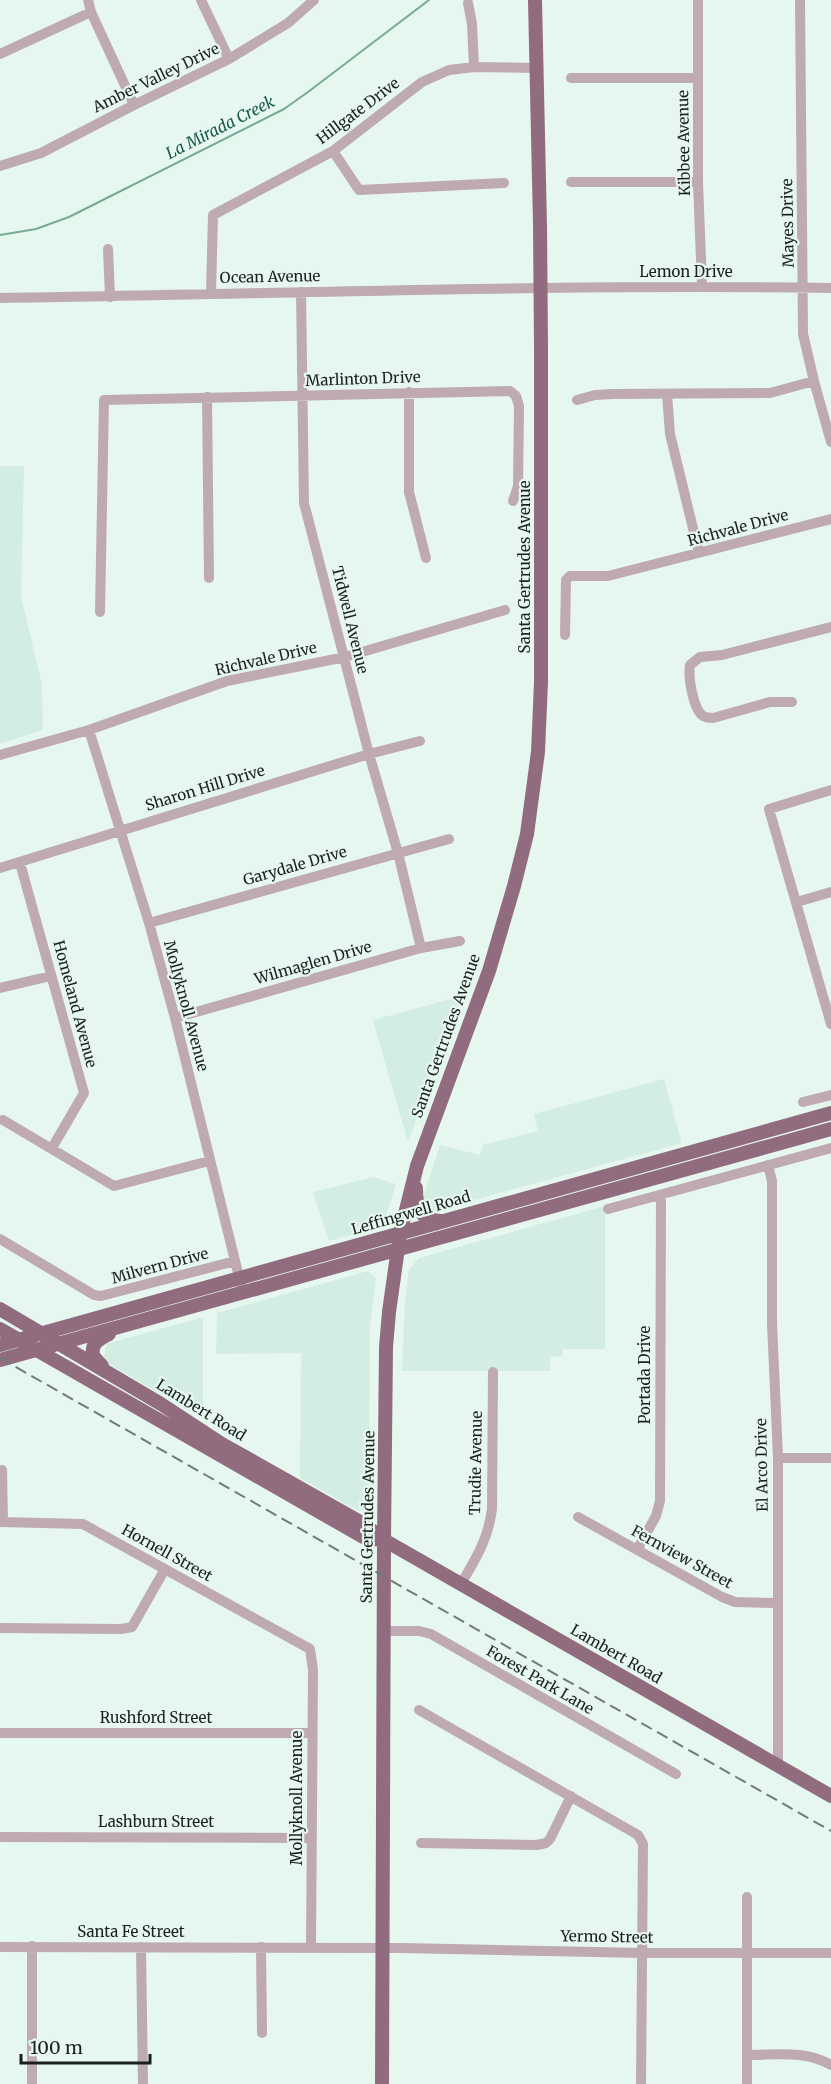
<svg xmlns="http://www.w3.org/2000/svg" width="831" height="2084" font-family="Merriweather,serif">
<rect width="100%" height="100%" fill="#e6f7ef"/>
<path fill="#d4ede2" d="M 0,466 L 24,466 L 21,596 L 42,685 L 43,730 L 0,744 Z
M 462,996 L 408,1142 L 373,1020 Z
M 664,1079 L 682,1143 L 434,1211 L 426,1209 L 423,1202 L 424,1194 L 440,1145 L 480,1155 L 483,1145 L 538,1131 L 534,1114 Z
M 373,1177 L 396,1184 L 386,1216 L 374,1228 L 329,1241 L 313,1192 Z
M 605,1206 L 605,1349 L 563,1349 L 563,1356 L 550,1357 L 550,1371 L 402,1371 L 405,1302 L 409,1269 L 419,1258 Z
M 368,1271 L 376,1278 L 370,1326 L 369,1506 L 359,1511 L 300,1478 L 301,1353 L 216,1354 L 217,1313 Z
M 203,1317 L 203,1419 L 104,1361 L 106,1344 Z"/>
<g fill="none" stroke-linecap="round" stroke-linejoin="round">
<path stroke="#76aa95" stroke-width="2" d="M 0,235 L 36,229 L 69,217 L 284,109 L 308,92 L 429,0"/>
<path stroke="#bfa9b3" stroke-width="10" d="M 88,0 L 91,12 L 134,105
M 201,0 L 229,59
M 698,0 L 698,182 L 702,286
M 800,0 L 803,334 L 814,381 L 831,442
M 468,3 L 472,24 L 474,67
M 0,54 L 91,12
M 571,78 L 698,78
M 333,151 L 359,190 L 504,183
M 0,166 L 41,153 L 134,105 L 229,59 L 288,23 L 314,0
M 571,182 L 698,182
M 108,249 L 110,297
M 301,292 L 304,503 L 369,754 L 398,853 L 421,948
M 211,293 L 213,215 L 333,151 L 422,82 L 449,70 L 474,67 L 538,68
M 0,298 C 277,294 554,284 831,288
M 409,392 L 409,492 L 426,558
M 667,394 L 670,434 L 699,553
M 207,397 L 209,578
M 577,400 L 595,395 L 613,394 L 770,393 L 814,381
M 100,612 L 104,400 L 510,391 L 516,396 L 519,406 L 518,486 L 513,501
M 565,635 L 566,580 L 570,576 L 608,576 L 831,519
M 792,702 L 770,702 L 713,718 C 710,718 705,717 703,716 C 693,709 688,677 690,665 L 700,657 L 722,655 L 831,627
M 89,730 L 149,923 L 175,1018 L 243,1293
M 0,755 L 89,730 L 227,681 L 345,657 L 505,610
M 831,790 L 769,809 L 831,1024
M 20,863 L 84,1093 L 52,1148
M 0,868 L 369,754 L 420,741
M 797,902 L 831,892
M 149,923 L 449,839
M 0,988 L 51,976
M 175,1018 L 421,948 L 460,941
M 803,1102 L 831,1095
M 3,1120 L 114,1186 L 209,1161
M 768,1165 L 772,1181 L 772,1323 L 778,1458 L 778,1765
M 608,1209 L 831,1148
M 0,1239 L 94,1295 L 101,1296 L 235,1261
M 778,1458 L 831,1458
M 2,1470 L 3,1522
M 578,1517 L 722,1597 L 735,1602 L 777,1603
M 0,1522 L 83,1524 L 310,1649 L 313,1670 L 311,1947
M 637,1550 L 656,1516 L 660,1501 L 661,1195
M 461,1584 C 476,1558 488,1540 492,1509 L 493,1372
M 0,1628 L 121,1629 L 132,1627 L 165,1569
M 384,1631 L 419,1631 L 431,1634 L 676,1774
M 419,1710 L 638,1835 L 643,1844 L 641,2084
M 0,1733 L 312,1733
M 0,1837 L 312,1838
M 421,1843 L 537,1845 L 546,1843 L 550,1839 L 571,1796
M 32,1946 L 32,2084
M 0,1947 L 402,1948 L 642,1953 L 831,1953
M 141,1947 L 143,2084
M 261,1947 L 262,2033
M 747,2055 C 777,2055 805,2050 831,2065
M 747,2084 L 747,1897"/>
<path stroke="#916c7e" stroke-width="14" d="M 416,1188 C 416,1207 421,1222 443,1221
M 0,1309 L 161,1404 L 222,1444 L 364,1524 L 384,1540 L 831,1796
M 0,1329 L 365,1538 L 382,1540
M 0,1345 L 831,1113
M 0,1360 L 831,1129
M 102,1366 L 93,1356 C 91,1343 98,1340 109,1334
M 382,2084 L 384,1540 L 386,1347 L 389,1312 L 400,1234 L 417,1166 L 489,971 L 514,886 L 527,834 L 538,752 L 541,682 L 541,346 L 540,225 L 535,0"/>
<path stroke="#717b76" stroke-width="2" stroke-dasharray="12 6" stroke-linecap="butt" d="M 0,1358 L 831,1831"/>
</g>
<g text-anchor="middle" stroke-width="4.5" stroke-linejoin="round" paint-order="stroke">
<g font-size="15" fill="#1a201d" stroke="#e6f7ef">
<text transform="translate(156 78) rotate(-26)" y="5">Amber Valley Drive</text>
<text transform="translate(358 111) rotate(-37)" y="5">Hillgate Drive</text>
<text transform="translate(684 143) rotate(-91)" y="5">Kibbee Avenue</text>
<text transform="translate(788 223) rotate(-91)" y="5">Mayes Drive</text>
<text x="686" y="277">Lemon Drive</text>
<text transform="translate(270 277) rotate(-1)" y="5">Ocean Avenue</text>
<text transform="translate(363 379) rotate(-2)" y="5">Marlinton Drive</text>
<text transform="translate(738 528) rotate(-15)" y="5">Richvale Drive</text>
<text transform="translate(525 567) rotate(-90)" y="5">Santa Gertrudes Avenue</text>
<text transform="translate(350 620) rotate(76)" y="5">Tidwell Avenue</text>
<text transform="translate(266 659) rotate(-13)" y="5">Richvale Drive</text>
<text transform="translate(205 788) rotate(-17)" y="5">Sharon Hill Drive</text>
<text transform="translate(295 866) rotate(-16)" y="5">Garydale Drive</text>
<text transform="translate(313 963) rotate(-16)" y="5">Wilmaglen Drive</text>
<text transform="translate(75 1004) rotate(75)" y="5">Homeland Avenue</text>
<text transform="translate(186 1006) rotate(75)" y="5">Mollyknoll Avenue</text>
<text transform="translate(446 1036) rotate(-70)" y="5">Santa Gertrudes Avenue</text>
<text transform="translate(411 1213) rotate(-16)" y="5">Leffingwell Road</text>
<text transform="translate(160 1266) rotate(-15)" y="5">Milvern Drive</text>
<text transform="translate(645 1375) rotate(-90)" y="5">Portada Drive</text>
<text transform="translate(201 1410) rotate(32)" y="5">Lambert Road</text>
<text transform="translate(476 1463) rotate(-89)" y="5">Trudie Avenue</text>
<text transform="translate(762 1465) rotate(-91)" y="5">El Arco Drive</text>
<text transform="translate(368 1517) rotate(-89)" y="5">Santa Gertrudes Avenue</text>
<text transform="translate(167 1553) rotate(29)" y="5">Hornell Street</text>
<text transform="translate(682 1557) rotate(29)" y="5">Fernview Street</text>
<text transform="translate(616 1654) rotate(30)" y="5">Lambert Road</text>
<text transform="translate(540 1680) rotate(30)" y="5">Forest Park Lane</text>
<text x="156" y="1723">Rushford Street</text>
<text transform="translate(297 1798) rotate(-90)" y="5">Mollyknoll Avenue</text>
<text x="156" y="1827">Lashburn Street</text>
<text x="131" y="1937">Santa Fe Street</text>
<text transform="translate(607 1937) rotate(1)" y="5">Yermo Street</text>
</g>
<g font-size="16" font-style="italic" fill="#195a45" stroke="#e6f7ef">
<text transform="translate(220 127) rotate(-27)" y="6">La Mirada Creek</text>
</g>
</g>
<path d="M21 2054v9h129v-9" fill="none" stroke="#1a201d" stroke-width="3"/>
<text x="30" y="2054" font-size="18" fill="#1a201d" stroke="#e6f7ef" stroke-width="4.5" paint-order="stroke">100 m</text>
</svg>
